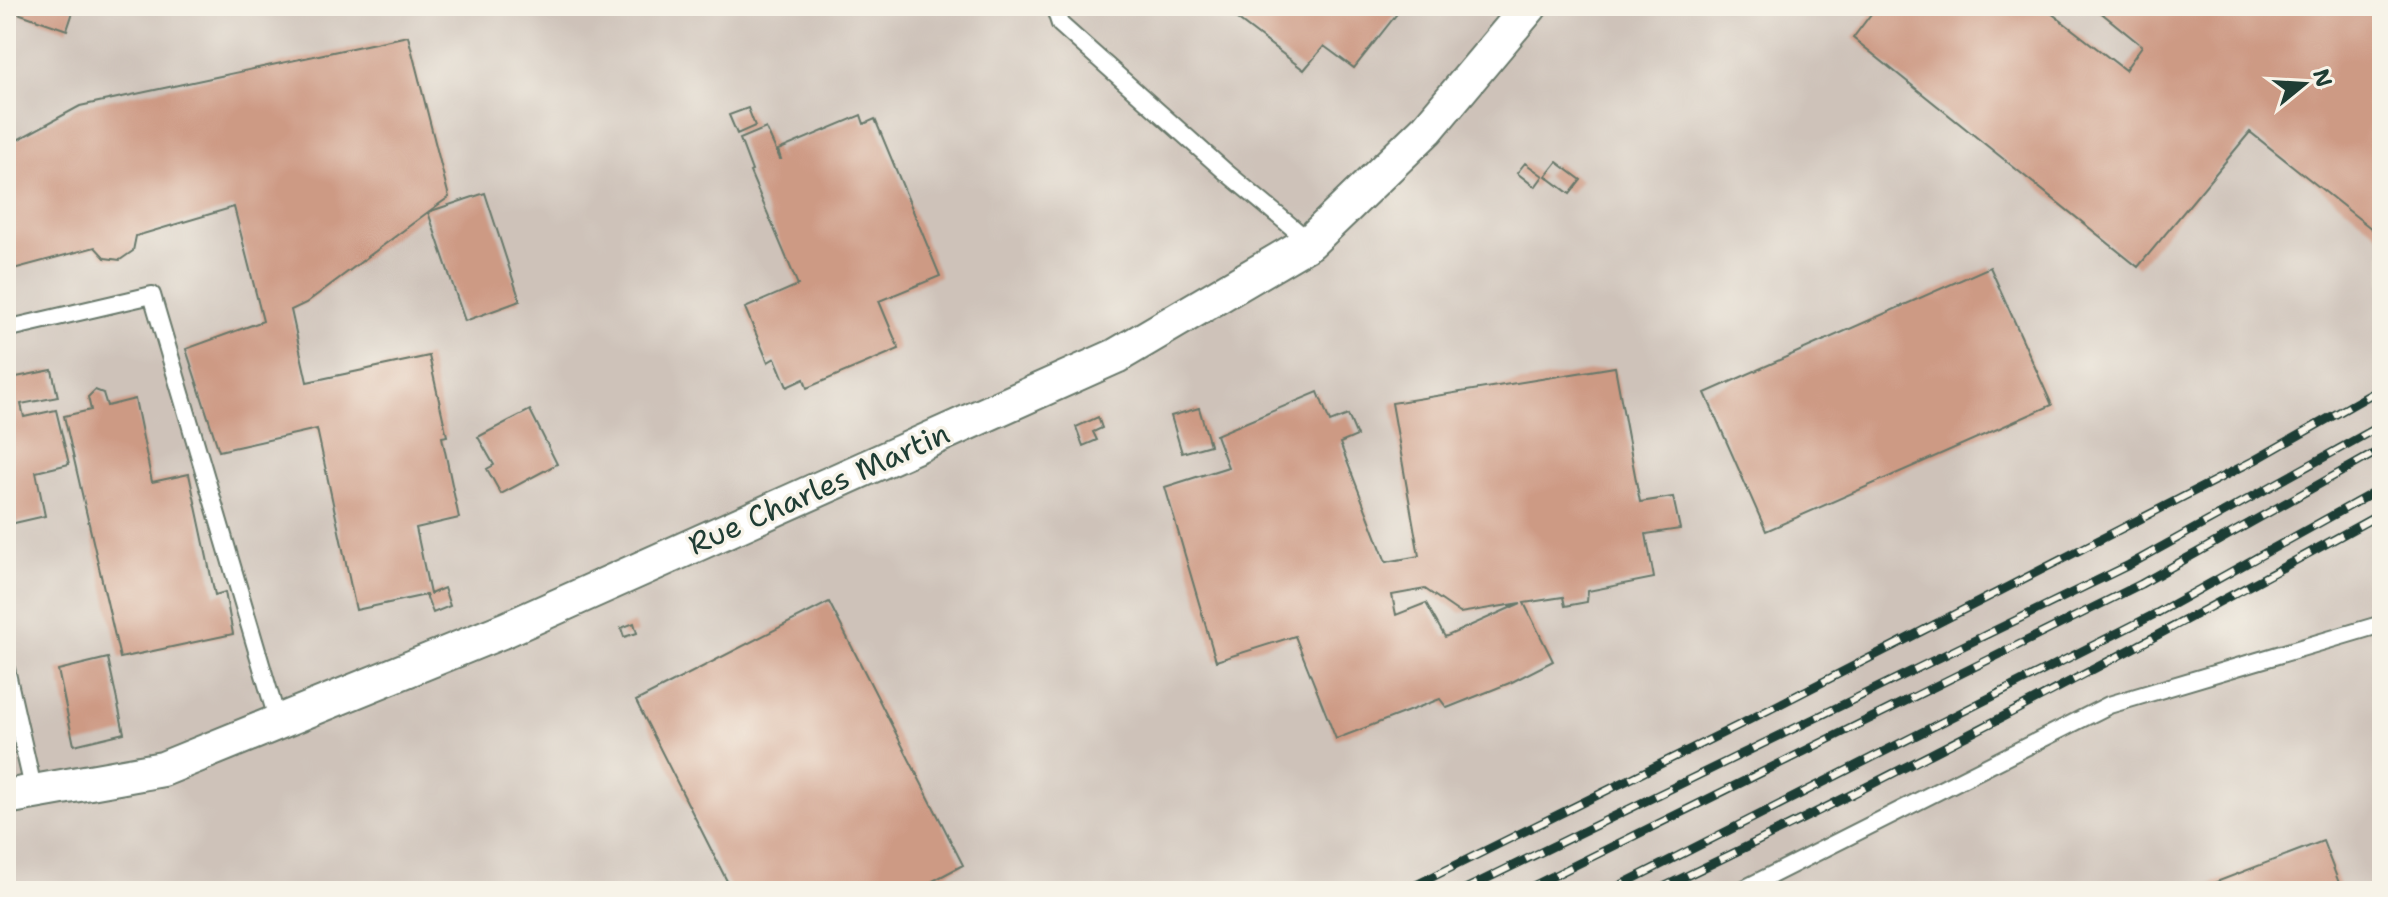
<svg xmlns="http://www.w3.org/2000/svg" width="2388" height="897" font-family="'Shantell Sans',sans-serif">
<rect width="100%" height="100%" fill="#f7f3e8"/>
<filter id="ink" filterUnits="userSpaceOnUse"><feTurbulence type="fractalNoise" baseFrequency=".0125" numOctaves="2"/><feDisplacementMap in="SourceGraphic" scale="16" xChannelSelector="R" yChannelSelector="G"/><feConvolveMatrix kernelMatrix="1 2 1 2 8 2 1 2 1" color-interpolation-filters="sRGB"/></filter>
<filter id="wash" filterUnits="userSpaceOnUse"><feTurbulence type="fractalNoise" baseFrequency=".006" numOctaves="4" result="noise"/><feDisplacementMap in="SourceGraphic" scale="32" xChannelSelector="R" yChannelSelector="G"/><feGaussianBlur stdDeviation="1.8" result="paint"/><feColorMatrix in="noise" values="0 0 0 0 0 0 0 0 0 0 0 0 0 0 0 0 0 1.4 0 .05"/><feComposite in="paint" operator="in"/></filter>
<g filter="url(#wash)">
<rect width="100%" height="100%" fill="#efe7cd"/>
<path fill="#cec2b9" d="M 6,6 L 2382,6 L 2382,891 L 6,891 Z"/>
<g id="blocks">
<path fill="#cd9a84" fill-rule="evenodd" d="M 6,6 L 75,6 L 67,30 L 6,9 Z
M 1220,6 L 1403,6 L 1354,68 L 1324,46 L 1304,70 Z
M 1877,6 L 2042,6 L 2125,70 L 2142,46 L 2093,6 L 2382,6 L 2382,237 L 2250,132 L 2138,267 L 1853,38 Z
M 408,36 L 449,197 L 428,212 L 485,193 L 520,301 L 465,321 L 428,212 L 306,303 L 291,310 L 307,382 L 429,356 L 447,436 L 442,437 L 459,518 L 416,528 L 430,594 L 444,588 L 450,606 L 433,613 L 426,595 L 356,610 L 317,429 L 219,451 L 186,349 L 263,321 L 234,207 L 136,236 L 133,251 L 120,260 L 105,258 L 95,247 L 6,271 L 6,146 L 80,106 Z
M 748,108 L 755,126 L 737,134 L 729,115 Z
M 861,115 L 864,124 L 875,119 L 940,276 L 879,301 L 899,349 L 807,388 L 804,379 L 787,387 L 775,358 L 768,362 L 745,308 L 798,285 L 750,172 L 752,171 L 740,139 L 766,128 L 780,159 L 781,159 L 778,150 Z
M 1557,162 L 1581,180 L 1570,194 L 1546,176 Z
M 1525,163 L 1543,176 L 1535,187 L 1517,173 Z
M 1990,267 L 2052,405 L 1766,531 L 1705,393 Z
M 1615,367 L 1640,502 L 1673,497 L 1680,529 L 1646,534 L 1654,578 L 1588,591 L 1587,602 L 1565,606 L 1563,597 L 1524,603 L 1553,661 L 1512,682 L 1447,708 L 1440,699 L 1336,739 L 1295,636 L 1216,661 L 1165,487 L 1228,467 L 1216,435 L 1318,392 L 1330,422 L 1348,415 L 1357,436 L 1340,443 L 1386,562 L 1419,556 L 1392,403 ZM 1425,589 L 1460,613 L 1521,603 L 1445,637 L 1426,603 L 1396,615 L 1392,595 Z
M 52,370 L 58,397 L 21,404 L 24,417 L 56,410 L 69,464 L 36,472 L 45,516 L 6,525 L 6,379 Z
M 95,390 L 103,393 L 107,406 L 135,399 L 152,482 L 189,474 L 215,595 L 225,592 L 233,634 L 120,658 L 64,416 L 91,410 L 88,397 Z
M 1199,408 L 1210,445 L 1182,453 L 1171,416 Z
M 530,410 L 557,464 L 501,494 L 487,469 L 494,465 L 478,437 Z
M 1098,417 L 1102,428 L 1093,432 L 1097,440 L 1083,446 L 1076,427 Z
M 829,602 L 963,865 L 914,891 L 732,891 L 636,701 Z
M 634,623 L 637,633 L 624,637 L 621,628 Z
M 108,658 L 124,733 L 74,745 L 58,670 Z
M 2323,841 L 2342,891 L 2193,891 Z"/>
</g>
</g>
<g filter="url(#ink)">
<use href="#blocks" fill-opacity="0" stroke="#68786a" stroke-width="2"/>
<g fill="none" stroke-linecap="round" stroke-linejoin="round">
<defs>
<path id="service" d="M 1054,6 L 1060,24 L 1227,173 L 1310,242
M 6,329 L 152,295 L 278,722
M 6,669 L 34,792
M 1740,891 L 2109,705 L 2382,624"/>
<path id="minor" d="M 6,797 L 163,769 L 507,629 L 1116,356 L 1310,242 L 1427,129 L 1530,6"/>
</defs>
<use href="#service" stroke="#68786a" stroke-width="20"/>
<use href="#minor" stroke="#68786a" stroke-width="38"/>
<use href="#service" stroke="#fff" stroke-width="16"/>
<use href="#minor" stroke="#fff" stroke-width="34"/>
<defs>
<path id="rail" d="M 1404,891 L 1743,723 L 2255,460 L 2382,388
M 1461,891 L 2129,565 L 2382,425
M 1523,891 L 2141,584 L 2382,449
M 1609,891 L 2157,613 L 2382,488
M 1655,891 C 1902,773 2143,645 2382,513"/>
</defs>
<use href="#rail" stroke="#1f3d34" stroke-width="9"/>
<use href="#rail" stroke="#f7f3e8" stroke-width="6" stroke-dasharray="18" stroke-linecap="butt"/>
</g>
</g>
<g text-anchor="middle" stroke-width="7" stroke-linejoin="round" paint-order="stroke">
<g font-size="30" fill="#1f3d34" stroke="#f7f3e8">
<text transform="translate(819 489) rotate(-24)" y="10">Rue Charles Martin</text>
</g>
</g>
<rect width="2388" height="897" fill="none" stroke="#f7f3e8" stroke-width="32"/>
<g transform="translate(2304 84) rotate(72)" stroke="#f7f3e8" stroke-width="6" paint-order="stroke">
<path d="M0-6L14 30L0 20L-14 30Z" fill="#1f3d34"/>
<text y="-12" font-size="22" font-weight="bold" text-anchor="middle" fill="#1f3d34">N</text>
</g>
</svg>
